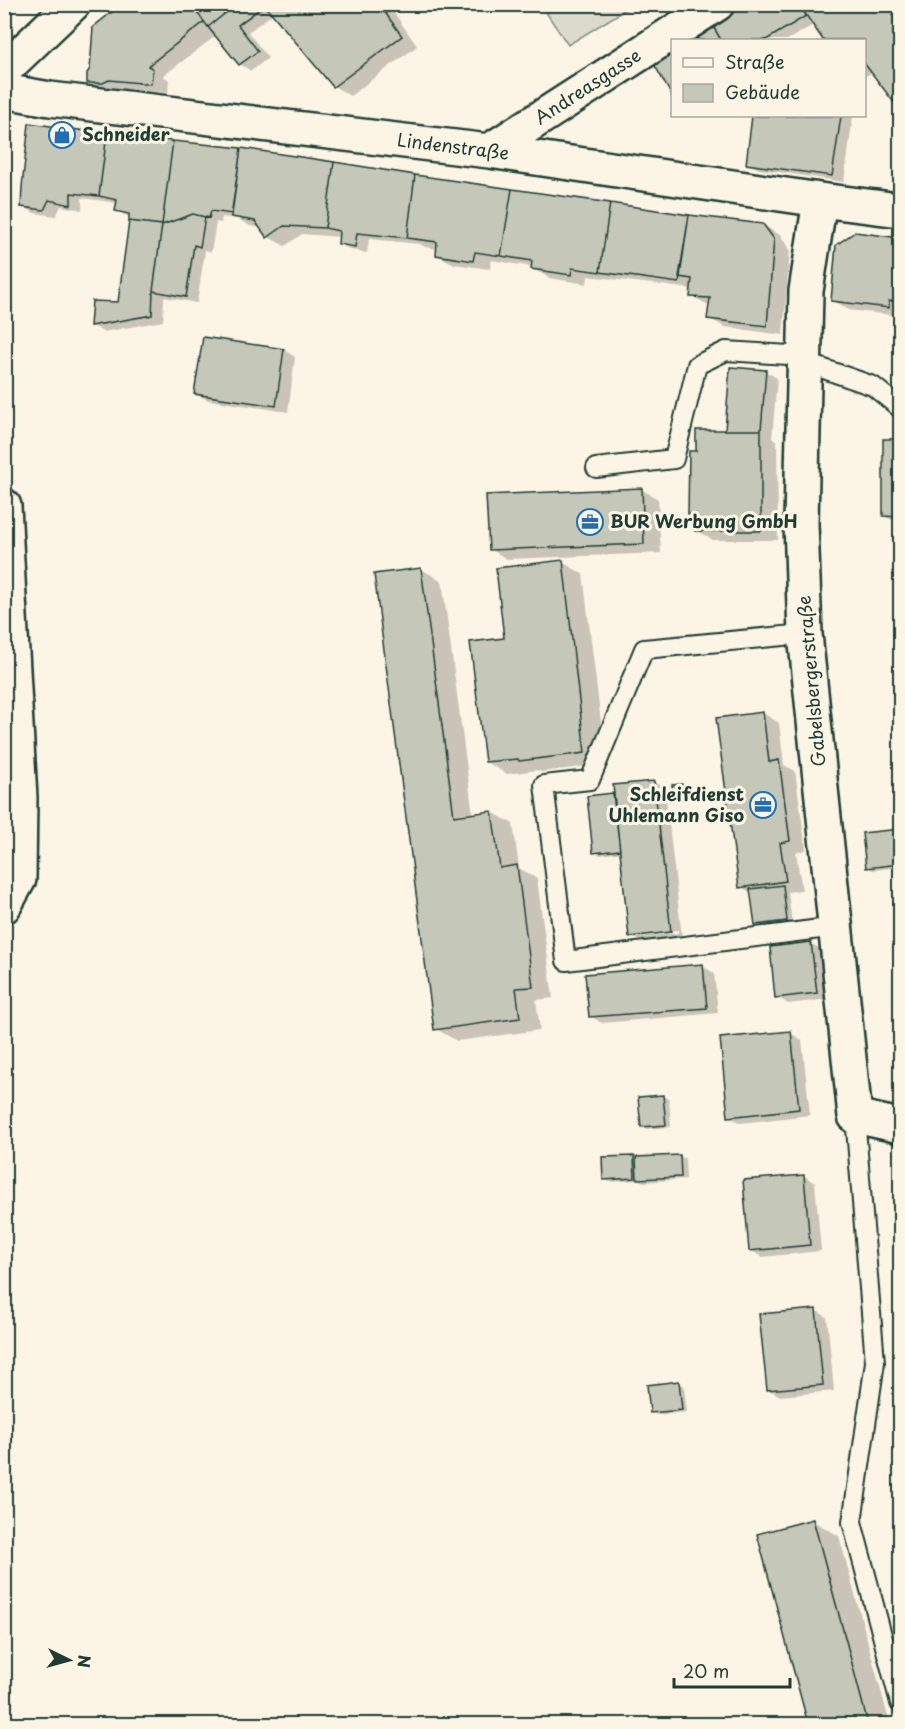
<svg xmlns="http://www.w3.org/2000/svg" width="905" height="1729" font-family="'Playpen Sans',sans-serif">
<rect width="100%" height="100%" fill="#fcf5e5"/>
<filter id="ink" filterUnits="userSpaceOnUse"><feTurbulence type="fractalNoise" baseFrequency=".0167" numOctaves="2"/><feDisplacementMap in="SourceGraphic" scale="12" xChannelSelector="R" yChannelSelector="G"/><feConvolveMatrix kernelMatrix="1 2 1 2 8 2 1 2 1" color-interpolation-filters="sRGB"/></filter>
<g filter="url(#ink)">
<path fill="#dcdacc" stroke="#7e8c80" stroke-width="1.5" d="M 541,5 L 633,5 L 568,45 Z"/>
<path fill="#0003" fill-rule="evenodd" d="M 124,4 L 388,4 L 417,46 L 350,96 L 334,86 L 274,13 L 248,32 L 268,58 L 251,71 L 240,64 L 217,35 L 163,76 L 169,80 L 168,93 L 126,89 L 121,92 L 105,92 L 88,82 Z
M 739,4 L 900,4 L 900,106 L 896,103 L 873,72 L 864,77 L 864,40 L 826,40 L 815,24 L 787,40 L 680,40 Z
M 672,45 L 672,93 L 652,58 Z
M 754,116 L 853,116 L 844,182 L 759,169 L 747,163 Z
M 23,187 L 689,216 L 763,225 L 780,235 L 790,250 L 783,335 L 725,327 L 708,318 L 710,306 L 692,296 L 692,289 L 588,276 L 587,284 L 549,278 L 532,268 L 533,267 L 491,260 L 490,269 L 454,264 L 437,255 L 438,249 L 425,247 L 420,244 L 369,239 L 367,253 L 351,250 L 339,244 L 340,237 L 302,234 L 285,246 L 268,237 L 262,228 L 250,226 L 238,219 L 222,217 L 221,223 L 216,222 L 211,252 L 205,250 L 197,303 L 164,297 L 163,321 L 103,332 L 91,325 L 120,303 L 131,218 L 117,211 L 118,203 L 82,198 L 82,210 L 61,206 L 56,216 L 34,213 L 23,206 Z
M 855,233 L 900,239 L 900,316 L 849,310 L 833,300 Z
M 204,339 L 284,350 L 295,357 L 288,412 L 208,400 L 196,394 Z
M 765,371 L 777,378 L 772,438 L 777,441 L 778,540 L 713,540 L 697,531 L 697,517 L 690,513 L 726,432 Z
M 885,441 L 900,441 L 900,522 L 896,522 L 884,516 Z
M 641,489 L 658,499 L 661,553 L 507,559 L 490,549 Z
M 562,562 L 583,574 L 606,764 L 541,772 L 537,770 L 507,774 L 486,762 L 506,639 Z
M 421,569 L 442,581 L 473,815 L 492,812 L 513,824 L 519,868 L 537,879 L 553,998 L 536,1000 L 540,1030 L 457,1041 L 436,1029 Z
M 763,713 L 779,723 L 784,765 L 795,771 L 806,850 L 796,852 L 802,890 L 788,892 L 792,924 L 762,927 L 756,924 L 752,893 L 741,887 Z
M 654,782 L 665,789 L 682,938 L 642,942 L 631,936 L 622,852 L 600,855 L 595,852 L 613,795 L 616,796 ZM 678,930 L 678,933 L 640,937 L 640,934 Z
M 682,785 L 687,789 L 688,796 L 680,797 L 674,794 Z
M 900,830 L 900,867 L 873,870 L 867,867 L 864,834 Z
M 811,944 L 823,950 L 828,999 L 788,1004 L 777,997 Z
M 702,966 L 714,973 L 718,1013 L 602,1023 L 590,1016 Z
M 790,1033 L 802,1040 L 810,1115 L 740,1123 L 729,1116 Z
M 663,1096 L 669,1099 L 671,1127 L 648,1129 L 642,1126 L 640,1098 Z
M 680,1156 L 685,1159 L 686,1179 L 644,1182 L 639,1180 L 639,1178 L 629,1173 L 628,1175 L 636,1180 L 610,1182 L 604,1179 L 633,1157 L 638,1160 Z
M 804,1176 L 815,1183 L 821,1251 L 762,1257 L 750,1250 Z
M 815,1310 L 827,1317 L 834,1391 L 780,1396 L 768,1389 Z
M 678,1383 L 684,1386 L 687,1412 L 657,1415 L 651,1412 Z
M 813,1521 L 839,1536 L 890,1724 L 809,1724 L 759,1536 Z"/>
<path fill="#c5c7b9" stroke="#1f3d34" stroke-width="1.5" d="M 122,4 L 191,4 L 204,22 L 148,66 L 153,69 L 151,84 L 109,80 L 103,83 L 87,83 L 87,73 L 90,69 L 93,27 Z
M 191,4 L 237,4 L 208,27 Z
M 237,4 L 265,5 L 238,25 L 258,51 L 239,65 L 208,27 Z
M 379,4 L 402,36 L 333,87 L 264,4 Z
M 737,4 L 800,4 L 806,16 L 766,40 L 721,40 L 710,21 Z
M 810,4 L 900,4 L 900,100 L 895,104 L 864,63 L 864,40 L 823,40 L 802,9 Z
M 710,21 L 721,40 L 677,40 Z
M 672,43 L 672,96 L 650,57 Z
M 752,116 L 841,116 L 832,176 L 746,164 Z
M 29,123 L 107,134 L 99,196 L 71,193 L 71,205 L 49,200 L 44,210 L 21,207 L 22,187 Z
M 107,134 L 173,141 L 162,225 L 129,221 L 129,214 L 115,211 L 117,200 L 99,196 Z
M 173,141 L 241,148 L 232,214 L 211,211 L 209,218 L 193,214 L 162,225 Z
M 241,148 L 334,162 L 325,228 L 284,226 L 267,238 L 255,221 L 231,217 Z
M 334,162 L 415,175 L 407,238 L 357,233 L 355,247 L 338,244 L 339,231 L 325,228 Z
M 415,175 L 512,189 L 501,256 L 475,252 L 473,261 L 436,255 L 437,242 L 407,238 Z
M 512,189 L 610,203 L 600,272 L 572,268 L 571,275 L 531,269 L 532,261 L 501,256 Z
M 610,203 L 689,215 L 679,283 L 600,272 Z
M 193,214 L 205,217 L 200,247 L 194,245 L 186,297 L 153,291 L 162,225 Z
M 689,215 L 763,224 L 774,239 L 767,326 L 707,319 L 710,298 L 690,297 L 692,279 L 679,277 Z
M 129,221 L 162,225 L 153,291 L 152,315 L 90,326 L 92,301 L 118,302 Z
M 855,232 L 900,238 L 900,302 L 889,301 L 889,308 L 831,301 L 836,245 Z
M 203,337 L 284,349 L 276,406 L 194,394 Z
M 730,367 L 766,370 L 761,430 L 725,430 Z
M 696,430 L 761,430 L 761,531 L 695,531 L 696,514 L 688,514 L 689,451 L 696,451 Z
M 883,439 L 900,439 L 900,517 L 883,516 Z
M 642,488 L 644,544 L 489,550 L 486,495 Z
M 563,560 L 585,753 L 519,761 L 518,759 L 485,762 L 470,642 L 504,638 L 496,568 Z
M 421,568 L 454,816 L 492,811 L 500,868 L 517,865 L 533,987 L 516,988 L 520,1018 L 434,1030 L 374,574 Z
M 763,712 L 769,762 L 779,760 L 790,841 L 780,843 L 786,881 L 739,888 L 716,718 Z
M 654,781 L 671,932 L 629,937 L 613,785 Z
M 682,784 L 683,794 L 673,795 L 672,785 Z
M 613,793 L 620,850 L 593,853 L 587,796 Z
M 900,829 L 900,864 L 866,868 L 862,833 Z
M 783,885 L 787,921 L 755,925 L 750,889 Z
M 811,942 L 817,993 L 775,998 L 770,947 Z
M 703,964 L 707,1008 L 589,1017 L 585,974 Z
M 791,1031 L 799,1109 L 728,1117 L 720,1038 Z
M 663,1095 L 666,1125 L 641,1127 L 638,1097 Z
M 680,1155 L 681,1177 L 637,1179 L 636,1157 Z
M 634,1156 L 635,1178 L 603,1180 L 602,1157 Z
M 804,1175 L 810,1245 L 749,1251 L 743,1180 Z
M 816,1309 L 823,1385 L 767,1390 L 759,1314 Z
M 679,1381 L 682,1410 L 650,1413 L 647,1385 Z
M 813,1519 L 849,1652 L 868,1724 L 808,1724 L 757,1534 Z"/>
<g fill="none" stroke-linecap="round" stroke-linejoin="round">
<defs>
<path id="service" d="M 804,362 L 873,386 L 900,408
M 596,468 L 674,459 L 697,365 L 726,351 L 804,356
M 805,634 L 644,649 L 590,780 L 544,785 L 566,961 L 836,927
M 855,1116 L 875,1362 L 852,1522 L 900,1703"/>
<path id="minor" d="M 4,70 L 73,4
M 4,91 L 50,99 L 489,151 L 820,200 L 900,210
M 489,151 L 717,4
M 820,200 L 806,291 L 801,523 L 805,634 L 855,1116 L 900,1126
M 4,506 L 20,798 L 19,879 L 4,906"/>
</defs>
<use href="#service" stroke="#1f3d34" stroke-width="22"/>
<use href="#minor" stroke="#1f3d34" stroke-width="38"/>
<use href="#service" stroke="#fcf5e5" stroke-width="18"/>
<use href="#minor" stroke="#fcf5e5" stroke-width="33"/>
</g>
</g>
<defs>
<symbol id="shop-ring" viewBox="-11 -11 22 22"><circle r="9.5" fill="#fcf5e5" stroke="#1f6fb2" stroke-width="1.5"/><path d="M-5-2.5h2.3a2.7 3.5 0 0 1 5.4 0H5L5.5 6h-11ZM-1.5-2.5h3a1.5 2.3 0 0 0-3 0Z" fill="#1f6fb2"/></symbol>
<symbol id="office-ring" viewBox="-11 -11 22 22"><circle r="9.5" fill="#fcf5e5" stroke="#1f6fb2" stroke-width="1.5"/><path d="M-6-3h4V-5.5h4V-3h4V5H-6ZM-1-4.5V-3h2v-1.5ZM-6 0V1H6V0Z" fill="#1f6fb2"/></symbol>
</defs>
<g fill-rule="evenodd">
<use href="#shop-ring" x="47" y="120" width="30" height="30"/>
<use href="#office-ring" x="575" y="507" width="30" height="30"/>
<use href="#office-ring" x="748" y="790" width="30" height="30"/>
</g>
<g text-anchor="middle" stroke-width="6" stroke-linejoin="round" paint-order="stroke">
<g font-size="18" fill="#1f3d34" stroke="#fcf5e5">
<text transform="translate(588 87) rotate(-33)" y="6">Andreasgasse</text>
<text transform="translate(453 147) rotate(7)" y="6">Lindenstraße</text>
<text transform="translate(812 681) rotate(-95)" y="6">Gabelsbergerstraße</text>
</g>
<g font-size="18" font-weight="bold" fill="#1f3d34" stroke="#fcf5e5" text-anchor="start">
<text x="82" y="141">Schneider</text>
<text x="610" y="528">BUR Werbung GmbH</text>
<text x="744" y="801" text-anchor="end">Schleifdienst<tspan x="744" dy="21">Uhlemann Giso</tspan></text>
</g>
</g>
<rect width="905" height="1729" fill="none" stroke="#fcf5e5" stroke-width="24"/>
<rect x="12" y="12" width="881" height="1705" fill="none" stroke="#1f3d34" stroke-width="2" filter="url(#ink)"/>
<rect x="671" y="39" width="195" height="78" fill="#fcf5e5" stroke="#a4ab9e" stroke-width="1.5"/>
<rect x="683" y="58" width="30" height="9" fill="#fcf5e5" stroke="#a4ab9e" stroke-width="1.5"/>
<text x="725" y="69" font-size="18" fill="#1f3d34">Straße</text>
<rect x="683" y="84" width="30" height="18" fill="#c5c7b9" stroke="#a4ab9e" stroke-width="1.5"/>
<text x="725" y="99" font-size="18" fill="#1f3d34">Gebäude</text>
<g transform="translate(69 1660) rotate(95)" stroke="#fcf5e5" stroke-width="4.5" paint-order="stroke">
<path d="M0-4.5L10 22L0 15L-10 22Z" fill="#1f3d34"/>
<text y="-9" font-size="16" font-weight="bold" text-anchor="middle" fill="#1f3d34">N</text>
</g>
<path d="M674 1678v9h116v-9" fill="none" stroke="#1f3d34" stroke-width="3"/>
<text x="683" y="1678" font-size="18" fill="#1f3d34" stroke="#fcf5e5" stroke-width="4.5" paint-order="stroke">20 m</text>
</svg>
